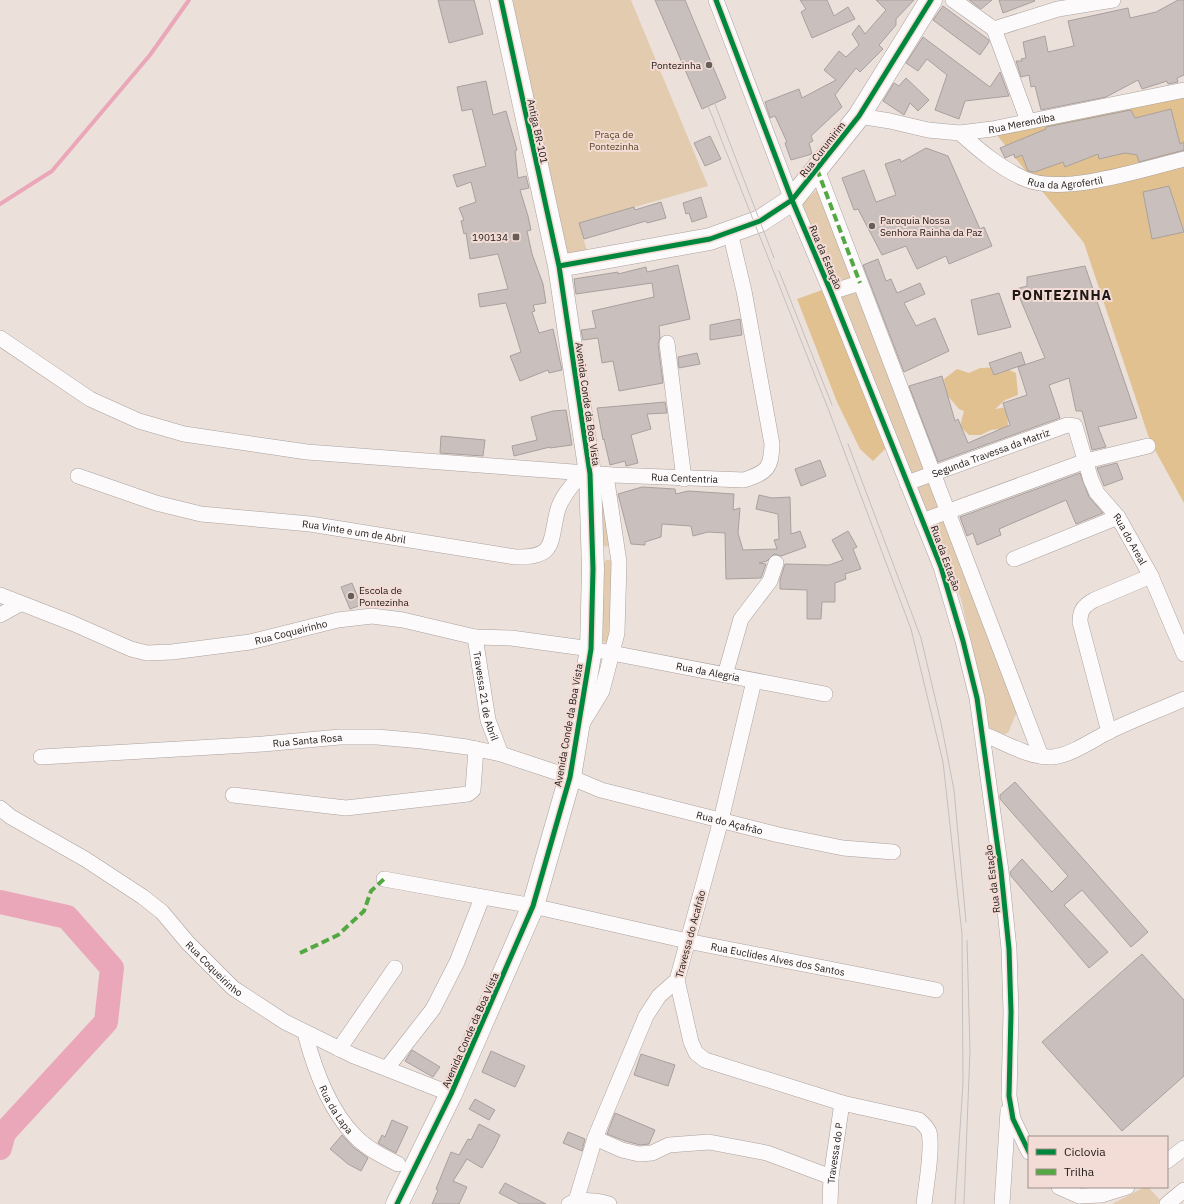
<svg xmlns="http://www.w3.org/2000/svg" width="1184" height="1204" font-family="'IBM Plex Sans',sans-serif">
<rect width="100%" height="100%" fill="#ece0db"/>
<path fill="#e2cbae" d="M 512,0 L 631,0 L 708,186 L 579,223 L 587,251 L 568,255 Z
M 822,185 L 1016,704 L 1016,714 L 1008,733 L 1004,734 L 987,727 L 985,704 L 961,599 L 911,480 L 801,205 Z
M 602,492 L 609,545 L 606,547 L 602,544 Z
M 606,560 L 610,560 L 612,563 L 609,641 L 605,643 L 601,639 L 604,563 Z
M 1145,1187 L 1148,1187 L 1161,1201 L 1158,1204 L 1112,1204 Z"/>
<path fill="#e2c191" d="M 1184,93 L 1184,503 L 1150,441 L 1084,243 L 992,129 Z
M 822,290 L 837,319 L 887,447 L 873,461 L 860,449 L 837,402 L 797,299 Z
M 1002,367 L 1016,373 L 1018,395 L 1005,400 L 995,409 L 1007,407 L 1008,428 L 991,430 L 981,435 L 969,435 L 960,426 L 964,411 L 959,409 L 947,395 L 944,379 L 957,369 L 969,373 L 980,368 Z"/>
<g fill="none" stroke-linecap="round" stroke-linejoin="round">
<path stroke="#eaa7b9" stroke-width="4" d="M 0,204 L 52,171 L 150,55 L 189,0"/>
<path stroke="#eaa7b9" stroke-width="24" d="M 0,902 L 67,917 L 112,968 L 106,1022 L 4,1133 L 0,1148"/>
</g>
<path fill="#c9c0bd" stroke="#a9a09e" d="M 438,0 L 474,0 L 483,34 L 449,43 Z
M 655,0 L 685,0 L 726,98 L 702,109 Z
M 800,0 L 827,0 L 834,16 L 848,7 L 855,19 L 812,38 L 801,12 L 806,9 Z
M 876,0 L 914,0 L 896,19 L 896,25 L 879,45 L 883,49 L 860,72 L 856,68 L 835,95 L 842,107 L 811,136 L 813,141 L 809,143 L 812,154 L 791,160 L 785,143 L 787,142 L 775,116 L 770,118 L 765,102 L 799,89 L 802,98 L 836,80 L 824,70 L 839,51 L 846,57 L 859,45 L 852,34 L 859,25 L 865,34 L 886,10 Z
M 969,0 L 992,0 L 981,9 Z
M 999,0 L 1034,0 L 1035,1 L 1003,13 Z
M 1178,0 L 1184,0 L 1184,75 L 1177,78 L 1178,82 L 1168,84 L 1167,81 L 1142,89 L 1138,80 L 1106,97 L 1041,110 L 1035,86 L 1031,87 L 1029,75 L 1021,77 L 1016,61 L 1022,61 L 1021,59 L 1026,58 L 1023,42 L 1045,36 L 1048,52 L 1074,46 L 1068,21 L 1128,8 L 1130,18 L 1156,12 Z
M 943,6 L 989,40 L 989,42 L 980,55 L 933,20 Z
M 923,37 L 990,87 L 1000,72 L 1009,96 L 965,101 L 959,119 L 935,110 L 947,75 L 927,59 L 918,71 L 906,63 Z
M 906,78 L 929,100 L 918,111 L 910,103 L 904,115 L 883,101 L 894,83 L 899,86 Z
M 486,81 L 493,115 L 506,111 L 517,150 L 515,151 L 518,178 L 526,176 L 529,188 L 520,190 L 528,216 L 531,230 L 527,231 L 532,254 L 543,284 L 546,303 L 533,305 L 535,311 L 532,312 L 539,333 L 553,329 L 562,370 L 549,373 L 548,370 L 520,381 L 510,356 L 521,352 L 506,303 L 480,307 L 478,294 L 508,289 L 498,254 L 470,259 L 466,233 L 464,234 L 461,221 L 464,220 L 459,208 L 476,202 L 471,182 L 457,187 L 453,175 L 486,166 L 472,109 L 462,111 L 457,87 Z
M 1171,109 L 1180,144 L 1184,142 L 1184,150 L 1139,162 L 1137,155 L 1125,153 L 1099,159 L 1098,154 L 1065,167 L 1063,162 L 1035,172 L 1028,171 L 1022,155 L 1015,158 L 1014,154 L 1005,158 L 1000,148 L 1046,129 L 1046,127 L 1131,110 L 1135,118 Z
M 710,136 L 721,159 L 705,166 L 694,143 Z
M 926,148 L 948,156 L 980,229 L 984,227 L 992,246 L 949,264 L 946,256 L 917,269 L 906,246 L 882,255 L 858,209 L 854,210 L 842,178 L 864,170 L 876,202 L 896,195 L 885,164 L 900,159 L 901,162 Z
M 1169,186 L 1184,232 L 1152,239 L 1143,192 Z
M 701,197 L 707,217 L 692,222 L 689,213 L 686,214 L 683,203 Z
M 661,202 L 666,218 L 647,223 L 646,221 L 584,239 L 579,223 L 634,207 L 635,210 Z
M 878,259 L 886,281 L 891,279 L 897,293 L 920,283 L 925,294 L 904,303 L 916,326 L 935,318 L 949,351 L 904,372 L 863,265 Z
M 678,265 L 690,319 L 659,326 L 660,338 L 658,344 L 663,383 L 619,391 L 613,361 L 602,363 L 598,338 L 583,340 L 581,330 L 596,328 L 592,311 L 654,297 L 652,283 L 576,294 L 574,279 L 618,272 L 618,274 L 646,267 L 647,272 Z
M 1085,266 L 1137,418 L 1098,427 L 1106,447 L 1092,450 L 1082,411 L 1076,411 L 1069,378 L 1049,385 L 1060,418 L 938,462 L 909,386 L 942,376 L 955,421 L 958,419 L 968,443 L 1010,425 L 1003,403 L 1027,395 L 1018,367 L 1045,358 L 1016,289 L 1027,286 L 1027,277 Z
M 999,293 L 1011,327 L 978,335 L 971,300 Z
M 740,319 L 742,335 L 710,340 L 710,325 Z
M 1021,352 L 1025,364 L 994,375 L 989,363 Z
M 697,353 L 700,364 L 679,368 L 678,357 Z
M 665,402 L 667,413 L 647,414 L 651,429 L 631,435 L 638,463 L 626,466 L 625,461 L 610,465 L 604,439 L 603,440 L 597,408 Z
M 566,410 L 572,445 L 550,448 L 550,447 L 514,456 L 512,446 L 537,440 L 531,417 L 553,411 Z
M 441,436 L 485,440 L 483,456 L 440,453 Z
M 820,460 L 826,476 L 801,486 L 795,469 Z
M 1117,463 L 1123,479 L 1104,486 L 1097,468 Z
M 1080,473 L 1089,497 L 1103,513 L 1076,524 L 1066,500 L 999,529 L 1001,535 L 977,545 L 973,533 L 967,536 L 960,517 Z
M 642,487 L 675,489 L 676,494 L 688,491 L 734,494 L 733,510 L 740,508 L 738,533 L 743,550 L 777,549 L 774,540 L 779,539 L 778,514 L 756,509 L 759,495 L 772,498 L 790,497 L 791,534 L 800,531 L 806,547 L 781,556 L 774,554 L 767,561 L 759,563 L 766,564 L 761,578 L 726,579 L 725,533 L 708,532 L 693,536 L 691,526 L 662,524 L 661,537 L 645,542 L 645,545 L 631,544 L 618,494 Z
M 848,531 L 857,547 L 853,549 L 861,569 L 845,574 L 846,579 L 835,583 L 835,602 L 822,602 L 821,619 L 807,619 L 807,590 L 780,589 L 780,580 L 785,564 L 829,565 L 843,560 L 832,540 Z
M 352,583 L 361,605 L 350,609 L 341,587 Z
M 1015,782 L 1148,932 L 1131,947 L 1082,890 L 1064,905 L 1108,952 L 1089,968 L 1011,876 L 1010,872 L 1022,859 L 1052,892 L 1068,876 L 1000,799 L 1000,795 Z
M 1142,954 L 1184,1000 L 1184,1076 L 1122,1131 L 1042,1042 Z
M 412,1050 L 440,1067 L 433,1077 L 405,1061 Z
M 491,1051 L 525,1066 L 515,1087 L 482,1072 Z
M 641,1054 L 675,1065 L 668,1086 L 634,1075 Z
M 475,1099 L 495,1110 L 489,1120 L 469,1109 Z
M 615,1113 L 655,1130 L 649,1144 L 640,1145 L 625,1141 L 607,1134 Z
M 392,1120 L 408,1127 L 396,1153 L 378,1143 L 382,1135 L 385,1137 Z
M 479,1124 L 500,1135 L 495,1146 L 482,1168 L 467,1159 L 453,1181 L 467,1187 L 459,1204 L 432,1204 L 438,1190 L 436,1189 L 451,1152 L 459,1155 L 468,1139 L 471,1140 Z
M 568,1132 L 585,1139 L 582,1151 L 563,1143 Z
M 342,1135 L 353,1147 L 368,1158 L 361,1171 L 348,1164 L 330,1149 Z
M 505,1183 L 546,1204 L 520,1204 L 499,1193 Z"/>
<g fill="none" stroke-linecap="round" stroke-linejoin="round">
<defs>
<g id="street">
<path d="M 716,0 L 792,200 L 831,292 L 941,567 L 963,641 L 977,698 L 1001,871 L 1009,949 L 1011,1012 L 1009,1096 L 1013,1119 L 1029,1152"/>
<path d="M 953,0 L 994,29"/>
<path d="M 994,29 L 1058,9 L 1113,0"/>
<path d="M 994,29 L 1028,121"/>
<path id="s1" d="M 859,116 L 890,121 L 928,130 L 960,133 L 992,129 L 1184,90"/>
<path id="s2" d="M 960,133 C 980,151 1000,168 1025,179 C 1063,196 1144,169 1184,159"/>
<path d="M 817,169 L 1041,756"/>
<path d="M 831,292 L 860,283"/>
<path id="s3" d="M 0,338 L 90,399 L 139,421 L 184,434 L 307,452 L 613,475 L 744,480 C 768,472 771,468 772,444 L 744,291 L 730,232"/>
<path d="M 667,343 L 684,479"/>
<path id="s4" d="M 78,476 L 156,503 L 201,514 L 310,524 L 515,557 C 558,558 549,541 558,509 C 562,496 574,483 582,473"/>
<path id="s5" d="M 907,483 L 1059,428 L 1067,425 L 1075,426 L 1091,480 L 1097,493 L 1118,517 L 1151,576 L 1184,654"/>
<path d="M 922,521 L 1086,461 L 1148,446"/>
<path d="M 1014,559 L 1118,517"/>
<path id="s6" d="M 0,595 L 72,623 L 131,649 L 147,653 L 172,652 L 250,642 L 338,620 L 372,616 L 403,620 L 475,637 L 511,638 L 591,649 L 825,694"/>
<path d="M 0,615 L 20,604"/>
<path id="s7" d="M 475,637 L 488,720 L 501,754"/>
<path d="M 725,675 L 741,619 L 770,581 L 776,563"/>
<path d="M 754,681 L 721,820 L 677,980 L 691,1042 L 696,1053 L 705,1060 L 842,1103 L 919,1120 C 923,1124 927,1127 929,1132 C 933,1149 926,1185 924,1204"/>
<path d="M 583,722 L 602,691 L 617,633 L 619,562 L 606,475"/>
<path d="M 1109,732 L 1080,622 C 1080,611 1083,606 1094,600 L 1151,576"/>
<path d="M 983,734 C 1004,742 1029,758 1052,757 C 1069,756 1093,740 1108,732 C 1133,720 1159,710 1184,699"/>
<path id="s8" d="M 41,757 L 263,744 L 340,737 L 377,737 L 422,741 L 467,747 L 501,754 L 570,777 L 601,790 L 779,835 L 843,848 L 893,852"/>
<path d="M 233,795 L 346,808 L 468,794 L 473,790 L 476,749"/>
<path id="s9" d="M 0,808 L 11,817 L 85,859 L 143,897 L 162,912 L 188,943 L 233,988 L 285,1022 L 354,1056 L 451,1094"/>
<path id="s10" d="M 384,879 L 533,906 L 687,941 L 936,990"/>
<path id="s11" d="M 305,1033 C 314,1068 328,1108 354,1135 C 366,1148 382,1156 398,1164"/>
<path d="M 339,1049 L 395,968"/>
<path d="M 387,1068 L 433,1009 L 457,962 L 482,898"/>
<path d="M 595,1138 L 622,1150 L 639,1154 L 652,1153 L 669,1145 L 709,1142 L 767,1153 L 831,1177"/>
<path d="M 1167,1161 L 1184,1148"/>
<path d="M 1059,1187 L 1079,1196 L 1101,1195 L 1127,1187"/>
<path d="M 576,1201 L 595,1138 L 646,1016 L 659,996 L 677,980"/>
<path d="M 569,1204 C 580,1199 597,1200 609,1204"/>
<path id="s12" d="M 830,1204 L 831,1177 L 842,1103"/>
<path d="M 1002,1204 L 1008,1111"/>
<path d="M 1167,1204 L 1184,1190"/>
</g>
<path id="primary" d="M 559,266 L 710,239 L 760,221 L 792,200 L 859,116 L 931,0
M 397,1204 L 451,1094 L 533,906 L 570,777 L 591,649 L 593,569 L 590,474 L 559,266 L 501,0"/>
</defs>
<use href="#street" stroke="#aaa19d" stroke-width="16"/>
<use href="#primary" stroke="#aaa19d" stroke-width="23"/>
<use href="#street" stroke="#fcfafa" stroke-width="15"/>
<use href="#primary" stroke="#fcfafa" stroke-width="22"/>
<path stroke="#c3c0bf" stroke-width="1" d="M 666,0 L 829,411 L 911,629 L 943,762 L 962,934 L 963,1083 L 955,1204
M 675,0 L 774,258
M 779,271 L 832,405
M 848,444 L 921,638 L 941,723 L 954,790 L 966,922
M 964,1204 L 970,1050 L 967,940"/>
<path stroke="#52a942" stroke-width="4" stroke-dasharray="8 4" stroke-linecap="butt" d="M 817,169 L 860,283
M 300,953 L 338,935 L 364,911 L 371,891 L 384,879"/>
<defs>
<path id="cycleway" d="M 716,0 L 792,200 L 831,292 L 941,567 L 963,641 L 977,698 L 1001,871 L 1009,949 L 1011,1012 L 1009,1096 L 1013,1119 L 1029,1152
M 559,266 L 710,239 L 760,221 L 792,200 L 859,116 L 931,0
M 397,1204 L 451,1094 L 533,906 L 570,777 L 591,649 L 593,569 L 590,474 L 559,266 L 501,0"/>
</defs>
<use href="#cycleway" stroke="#f2dcd5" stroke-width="8"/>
<use href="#cycleway" stroke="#00873e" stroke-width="5"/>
</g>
<g fill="#675e5a" stroke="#f2dcd5" stroke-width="1.5">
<circle cx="709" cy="65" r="4"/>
<circle cx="872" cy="226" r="4"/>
<rect x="512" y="233" width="8" height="8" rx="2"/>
<circle cx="351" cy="596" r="4"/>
</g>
<g text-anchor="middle" stroke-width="4" stroke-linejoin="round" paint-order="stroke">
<g font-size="10" fill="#1f1815" stroke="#f2dcd5" text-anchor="end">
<text x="701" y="69">Pontezinha</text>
<text x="880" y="224" text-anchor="start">Paroquia Nossa<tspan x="880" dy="12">Senhora Rainha da Paz</tspan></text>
<text x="508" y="241">190134</text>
<text x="359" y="594" text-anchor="start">Escola de<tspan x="359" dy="12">Pontezinha</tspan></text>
</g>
<g font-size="10" fill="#1f1815" stroke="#f2dcd5">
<text dy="4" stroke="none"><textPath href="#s1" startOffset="165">Rua Merendiba</textPath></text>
<text transform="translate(538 131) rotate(78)" y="4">Antiga BR-101</text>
<text transform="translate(822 149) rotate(-52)" y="4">Rua Curumirim</text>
<text dy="4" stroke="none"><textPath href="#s2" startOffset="121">Rua da Agrofertil</textPath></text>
<text transform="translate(826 257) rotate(67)" y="4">Rua da Estação</text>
<text transform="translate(588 404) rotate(82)" y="4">Avenida Conde da Boa Vista</text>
<text dy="4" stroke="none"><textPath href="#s5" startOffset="89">Segunda Travessa da Matriz</textPath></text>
<text dy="4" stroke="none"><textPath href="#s3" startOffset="712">Rua Cententria</textPath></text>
<text dy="4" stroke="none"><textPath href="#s4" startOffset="283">Rua Vinte e um de Abril</textPath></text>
<text dy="4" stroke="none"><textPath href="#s5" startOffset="306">Rua do Areal</textPath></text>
<text transform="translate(946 558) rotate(70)" y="4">Rua da Estação</text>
<text dy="4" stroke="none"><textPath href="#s6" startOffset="304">Rua Coqueirinho</textPath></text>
<text dy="4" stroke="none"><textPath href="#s6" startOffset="728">Rua da Alegria</textPath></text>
<text dy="4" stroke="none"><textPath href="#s7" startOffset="60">Travessa 21 de Abril</textPath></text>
<text transform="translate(568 725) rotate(-80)" y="4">Avenida Conde da Boa Vista</text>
<text dy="4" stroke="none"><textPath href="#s8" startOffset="267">Rua Santa Rosa</textPath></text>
<text dy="4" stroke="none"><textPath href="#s8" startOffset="701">Rua do Açafrão</textPath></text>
<text transform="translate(992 879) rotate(-97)" y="4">Rua da Estação</text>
<text transform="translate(690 934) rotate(-75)" y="4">Travessa do Acafrão</text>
<text dy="4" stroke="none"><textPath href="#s10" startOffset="402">Rua Euclides Alves dos Santos</textPath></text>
<text dy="4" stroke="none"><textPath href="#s9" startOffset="270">Rua Coqueirinho</textPath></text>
<text transform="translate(470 1030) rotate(-66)" y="4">Avenida Conde da Boa Vista</text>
<text dy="4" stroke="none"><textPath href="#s11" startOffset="83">Rua da Lapa</textPath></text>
<text dy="4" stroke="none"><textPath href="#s12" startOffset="51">Travessa do P</textPath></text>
</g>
<g font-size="10" fill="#584320" stroke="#f2dcd5">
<text x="614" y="138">Praça de<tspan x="614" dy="12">Pontezinha</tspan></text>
</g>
<g font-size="14" font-weight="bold" letter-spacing="1" fill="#1f1815" stroke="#f2dcd5">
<text x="1062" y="300">PONTEZINHA</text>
</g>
</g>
<rect x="1028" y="1136" width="140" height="52" fill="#f2dcd5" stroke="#9e8e88"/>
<rect x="1036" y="1149" width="20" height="6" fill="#00873e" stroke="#9e8e88"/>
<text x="1064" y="1156" font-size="12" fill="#1f1815">Ciclovia</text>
<rect x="1036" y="1169" width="20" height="6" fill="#52a942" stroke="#9e8e88"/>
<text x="1064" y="1176" font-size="12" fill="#1f1815">Trilha</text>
</svg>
